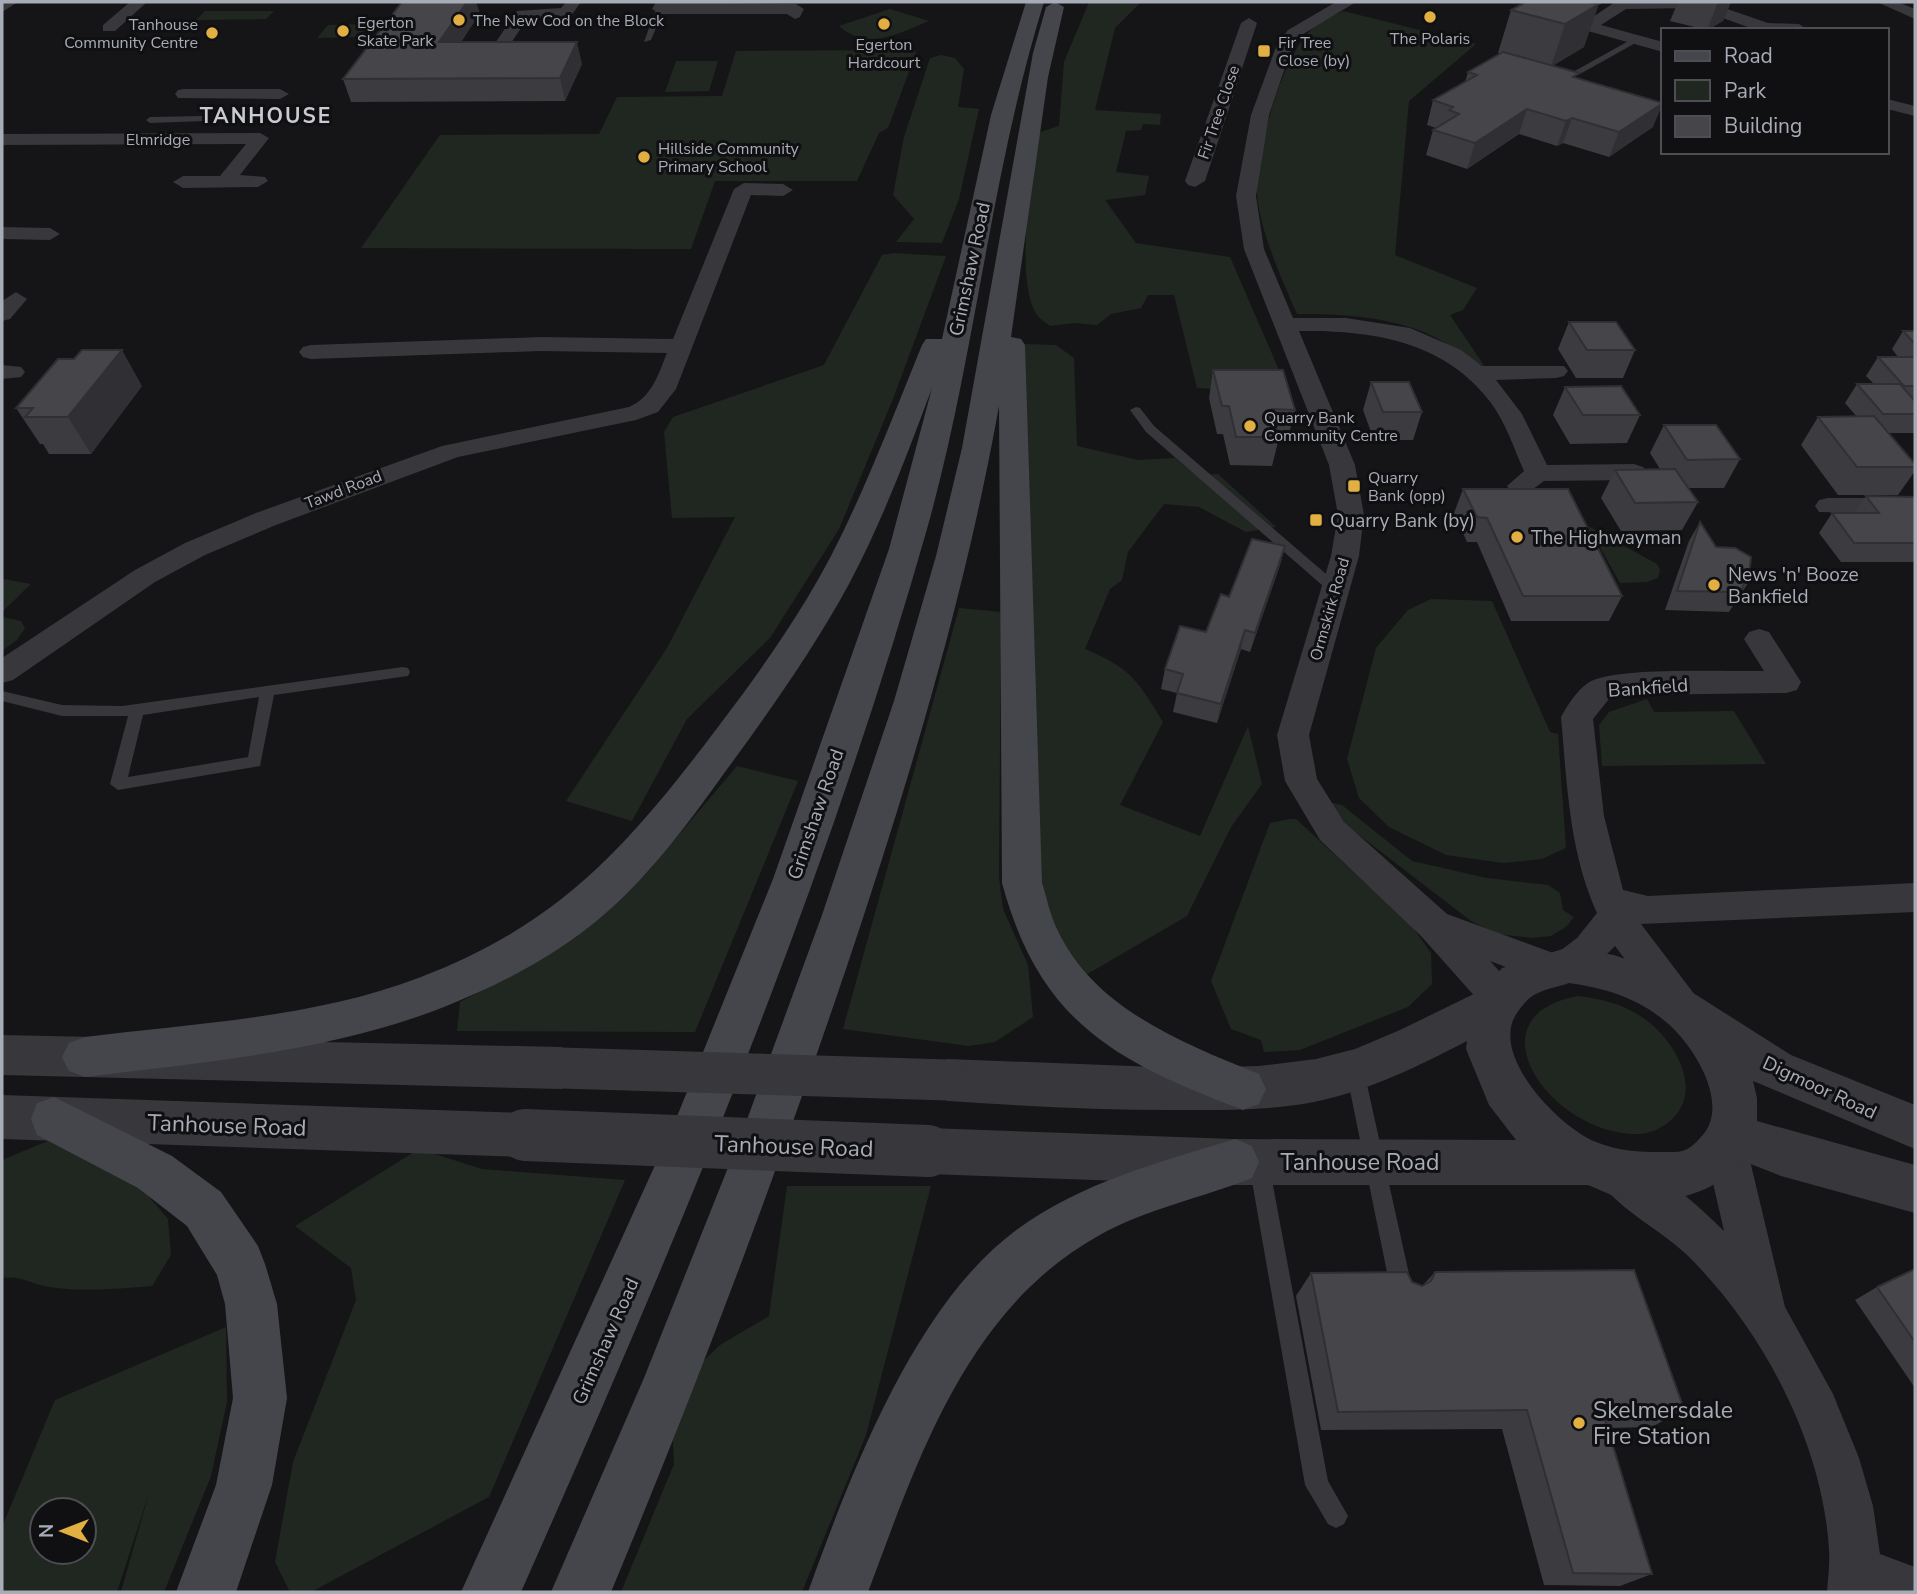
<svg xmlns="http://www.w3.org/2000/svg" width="1917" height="1594" font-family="'Nunito Sans',sans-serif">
<rect width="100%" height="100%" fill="#151517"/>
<path fill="#202721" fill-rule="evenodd" d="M 1089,2 L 1141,2 L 1115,28 L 1095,110 L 1161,114 L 1160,125 L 1143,124 L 1141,130 L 1126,131 L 1116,172 L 1149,176 L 1145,195 L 1105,200 L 1136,243 L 1230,257 L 1289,393 L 1197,388 L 1174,295 L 1148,295 L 1141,308 L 1111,314 L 1097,325 L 1074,323 L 1050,326 C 1046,323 1040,319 1037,315 C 1014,281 1032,174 1037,133 L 1059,126 L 1064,62 Z
M 890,9 L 929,21 C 899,33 868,52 839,26 Z
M 205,11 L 274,11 L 266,19 L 196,20 Z
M 1343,11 L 1476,44 L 1409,101 L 1395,255 L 1477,288 L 1463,310 L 1450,315 L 1485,367 C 1465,356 1445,341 1424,332 C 1383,316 1341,314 1297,314 C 1282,279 1256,224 1257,186 C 1259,144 1280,66 1307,34 C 1317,23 1331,17 1343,11 Z
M 369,24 L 359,37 L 317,38 L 328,25 Z
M 914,50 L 916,53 L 888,128 L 879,133 L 857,181 L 715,181 L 691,249 L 361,248 L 440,135 L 599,134 L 617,97 L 722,96 L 736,51 Z
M 941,55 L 955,58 L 964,69 L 958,107 L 979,109 L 959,199 L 942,243 L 896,242 L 914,219 L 893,195 L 904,137 L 930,58 Z
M 676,61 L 718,61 L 709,91 L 665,92 Z
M 893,253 L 946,256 L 893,399 L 839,529 L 770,638 L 687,719 L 632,821 L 566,801 L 667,648 L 735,517 L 672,518 L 664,432 L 673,417 L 824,365 L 882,255 Z
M 1025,344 L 1056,345 L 1074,358 L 1077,446 L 1138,460 L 1175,458 L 1198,476 L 1218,474 L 1276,527 L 1246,532 L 1199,507 L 1164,504 L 1128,552 L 1122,580 L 1110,589 L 1085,649 C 1131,668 1138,681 1163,722 L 1120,805 L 1200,836 L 1248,726 L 1262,784 L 1231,827 L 1187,916 L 1084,976 L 1052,932 L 1028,837 Z
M 1588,526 L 1657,564 L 1660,570 L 1658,578 L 1647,582 L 1620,583 Z
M 4,579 L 31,584 L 2,612 L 2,581 Z
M 1431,599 L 1492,601 L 1550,732 L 1558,734 L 1566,848 L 1542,859 L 1503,863 L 1446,855 L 1389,827 L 1359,798 L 1347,759 L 1376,648 L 1408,610 Z
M 959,608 L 1001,612 L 999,877 L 1003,909 L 1028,965 L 1033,1017 L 995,1042 L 969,1046 L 843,1029 Z
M 2,617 L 21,621 L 25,628 L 17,640 L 2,651 Z
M 1647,699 L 1654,712 L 1734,711 L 1766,764 L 1602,766 L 1599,725 L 1609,712 Z
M 737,766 L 798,781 L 695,1032 L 457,1031 L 460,1002 L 534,963 L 644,876 Z
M 1329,802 L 1342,805 L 1412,861 L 1487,878 L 1548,885 L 1560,893 L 1563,910 L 1574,917 L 1566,927 L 1551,936 L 1532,938 L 1497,934 L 1471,921 L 1346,825 Z
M 1290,819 L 1296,819 L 1411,925 L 1431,953 L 1432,984 L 1408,1007 L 1300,1050 L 1264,1052 L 1261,1040 L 1231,1029 L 1211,981 L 1270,823 Z
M 1578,996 C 1605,999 1630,1006 1651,1024 C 1676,1045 1701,1088 1674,1117 C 1665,1127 1651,1134 1637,1134 C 1550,1134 1468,1016 1578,996 Z
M 48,1141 L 86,1146 L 139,1185 L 168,1219 L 171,1255 L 152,1286 C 118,1289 83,1292 49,1287 C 32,1284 20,1275 2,1278 L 2,1160 Z
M 419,1149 L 482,1169 L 625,1180 L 489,1497 L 311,1592 L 290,1592 L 275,1562 L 293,1462 L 356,1300 L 351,1268 L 295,1226 Z
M 787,1186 L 931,1186 L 866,1435 L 802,1592 L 621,1592 L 674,1464 L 672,1424 L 692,1372 L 720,1345 L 769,1316 Z
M 226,1327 L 227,1402 L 211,1476 L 164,1592 L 121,1592 L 149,1493 L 117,1592 L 2,1592 L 2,1527 L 55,1400 ZM 42,1510 L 84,1510 L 84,1552 L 42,1552 Z"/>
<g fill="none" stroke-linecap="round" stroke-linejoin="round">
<path fill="#37373c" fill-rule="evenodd" d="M 660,7 L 664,9 L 651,40 L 644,42 L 656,9 Z
M 1634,38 L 1641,40 L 1562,84 L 1555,82 Z
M 202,116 L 206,119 L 205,121 L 150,123 L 146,120 L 150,117 Z
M 1136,407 L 1140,408 L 1154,426 L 1340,586 L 1342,589 L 1340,592 L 1330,592 L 1146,432 L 1130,410 Z
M 403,667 L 408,668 L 410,672 L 408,676 L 274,695 L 260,766 L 118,790 L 110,784 L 128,716 L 62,716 L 2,701 L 2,691 L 62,705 L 122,706 ZM 259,697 L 248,757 L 128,777 L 143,715 Z
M 1355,1062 L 1362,1065 L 1364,1071 L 1413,1292 L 1409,1299 L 1402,1303 L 1395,1299 L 1391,1292 L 1346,1071 L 1348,1065 Z
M 1259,1155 L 1266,1157 L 1269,1164 L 1328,1481 L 1348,1516 L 1344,1524 L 1336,1528 L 1328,1524 L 1305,1485 L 1249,1164 L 1252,1157 Z"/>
<path fill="#37373c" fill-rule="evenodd" d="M 2,2 L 18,2 L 2,12 Z
M 130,2 L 147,2 L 115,31 L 103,31 L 103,25 Z
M 566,2 L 581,2 L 571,16 L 527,19 L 505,52 L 493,52 L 491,49 L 517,11 L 561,8 Z
M 656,2 L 796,4 L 804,9 L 800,17 L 795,19 L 787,14 L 660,14 L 652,9 Z
M 1336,2 L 1356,2 L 1300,36 L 1292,47 L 1269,115 L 1256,196 L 1264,249 L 1293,318 L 1346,318 L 1410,328 L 1461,350 L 1482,366 L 1564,366 L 1568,371 L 1564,376 L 1556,378 L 1496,380 L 1522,414 L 1547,465 L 1634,464 L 1643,467 L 1647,472 L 1643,477 L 1634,480 L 1544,481 L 1529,492 L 1511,492 L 1507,486 L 1524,471 C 1514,449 1506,423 1491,403 C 1445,341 1372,330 1299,331 L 1355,465 L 1364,515 L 1359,556 L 1309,735 L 1317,779 L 1344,822 L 1447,914 L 1556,954 L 1577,938 L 1597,913 C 1569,851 1567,784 1561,717 C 1567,706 1577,690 1588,683 C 1611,666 1730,672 1764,671 L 1744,639 L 1749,632 L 1759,629 L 1769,632 L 1801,682 L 1797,690 L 1786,693 L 1633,695 L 1609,699 L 1593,719 L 1604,816 L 1623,890 L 1648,896 L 1915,883 L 1915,912 L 1641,924 L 1695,995 L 1701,1007 L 1695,1019 L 1682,1024 L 1669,1019 L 1615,946 L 1590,971 L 1569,981 L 1562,978 L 1549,983 L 1490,961 L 1512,985 L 1518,997 L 1512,1009 L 1499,1013 L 1486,1009 L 1421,936 L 1320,840 L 1285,781 L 1277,735 L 1331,556 L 1338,515 L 1329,465 L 1244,249 L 1236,196 L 1251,115 L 1276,47 L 1288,30 Z
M 1521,2 C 1542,1 1565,15 1587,21 L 1615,2 L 1707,2 L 1768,23 L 1799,24 L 1807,29 L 1756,30 L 1695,8 L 1626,9 L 1601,25 L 1663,42 L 1663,52 L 1545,19 Z
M 1877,2 L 1898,2 L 1915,9 L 1915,19 Z
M 1249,18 L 1257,23 L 1205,181 L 1195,187 L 1188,185 L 1185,181 L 1241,23 Z
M 184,89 L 280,89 L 289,94 L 280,99 L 178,98 L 175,94 L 178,90 Z
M 1887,99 L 1915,106 L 1915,116 L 1887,109 Z
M 260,133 L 269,138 L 240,175 L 265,177 L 268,181 L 258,187 L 183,188 L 173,182 L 183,176 L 220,176 L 246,144 L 2,145 L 2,134 Z
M 744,183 L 783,184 L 793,190 L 783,196 L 751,195 L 676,389 L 658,412 L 636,420 L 458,457 L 276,525 L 205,555 L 155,582 L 13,680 L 2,683 L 2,658 L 135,570 L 185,543 L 256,513 L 442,446 L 629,407 C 652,397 658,375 667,353 L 541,351 L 311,359 L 303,357 L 299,352 L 303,347 L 311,345 L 541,337 L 673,339 L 734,189 Z
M 2,227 L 50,228 L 60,234 L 50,240 L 2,239 Z
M 16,292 L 27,299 L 10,319 L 2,321 L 2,301 Z
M 2,365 L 21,367 L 25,372 L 21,377 L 2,379 Z
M 1828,498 L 1915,498 L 1915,514 L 1819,512 L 1815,506 L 1819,500 Z
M 1725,1125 L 1740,1130 L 1746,1144 L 1785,1307 L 1833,1394 L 1859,1458 L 1873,1506 L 1880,1554 L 1915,1567 L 1915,1592 L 1827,1592 C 1828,1578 1830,1564 1829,1550 C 1823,1443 1762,1328 1686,1254 C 1661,1230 1609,1204 1596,1174 L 1602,1160 L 1617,1154 C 1656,1169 1695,1202 1724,1231 L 1704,1144 L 1710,1130 Z"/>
<path fill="#37373c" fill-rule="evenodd" d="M 1569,947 L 1614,955 L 1657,970 L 1791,1055 L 1915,1105 L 1915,1149 L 1753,1081 L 1757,1098 L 1757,1121 L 1915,1165 L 1915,1213 L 1781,1176 L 1743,1161 C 1715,1193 1671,1205 1629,1200 C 1616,1198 1601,1190 1588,1185 L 1235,1185 L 928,1174 L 911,1167 L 904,1151 L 911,1135 L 928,1128 L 1235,1139 L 1516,1140 L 1489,1105 L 1466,1049 L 1467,1041 C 1419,1066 1368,1091 1314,1102 C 1267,1111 1219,1110 1171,1110 C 1097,1110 1022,1106 948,1101 L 932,1095 L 925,1080 L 932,1065 L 948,1059 L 1182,1068 L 1259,1066 L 1316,1059 L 1355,1049 L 1400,1030 L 1482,990 L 1502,968 ZM 1569,983 C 1605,988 1638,998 1666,1022 C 1693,1044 1732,1105 1701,1137 C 1693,1146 1686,1152 1674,1152 C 1646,1152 1623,1153 1596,1142 C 1559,1127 1485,1052 1519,1010 C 1523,1005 1528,998 1534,995 C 1544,989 1558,987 1569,983 Z
M 2,1035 L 561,1047 L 577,1053 L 584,1068 L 577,1083 L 561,1089 L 2,1075 Z
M 2,1095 L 525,1113 L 542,1119 L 549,1135 L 542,1151 L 525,1157 L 2,1139 Z"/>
<path fill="#45464b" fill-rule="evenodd" d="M 1026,2 L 1044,2 C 990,175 976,355 927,529 C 823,895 675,1245 521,1592 L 461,1592 L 676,1119 L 773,879 L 889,549 L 932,388 C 907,455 882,522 849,584 C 813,650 769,712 725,772 C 685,828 643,885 589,927 C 545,961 495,987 444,1007 C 329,1052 206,1062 85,1077 L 69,1071 L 62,1057 L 69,1043 L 85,1037 C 196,1023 315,1018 421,977 C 563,923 632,841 721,723 C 761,670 800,615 831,556 C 866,488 893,416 922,345 L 926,339 L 942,339 L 991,115 Z
M 1055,2 L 1064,7 L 1048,77 L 1011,337 L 1021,339 L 1025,345 L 1042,883 C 1047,898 1050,915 1057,929 C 1094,1009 1183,1043 1259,1074 L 1266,1089 L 1259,1104 L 1243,1110 C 1115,1061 1040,1023 1002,883 L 999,406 C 965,596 909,781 848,963 C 776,1176 697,1386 611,1592 L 551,1592 L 644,1378 L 745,1125 L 822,915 L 894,701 L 936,556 L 962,448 L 1033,53 L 1046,7 Z
M 54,1097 L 172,1156 L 221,1192 L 258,1246 L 265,1264 L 277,1304 L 287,1398 L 272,1485 L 236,1592 L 176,1592 L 216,1485 L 233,1398 L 225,1304 L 217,1275 L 187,1226 L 138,1188 L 37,1135 L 31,1119 L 37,1103 Z
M 1235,1139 L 1252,1146 L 1259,1162 L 1252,1178 C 1201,1198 1146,1209 1098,1236 C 966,1310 918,1459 868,1592 L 808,1592 C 850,1476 913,1307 1015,1231 C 1079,1183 1160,1162 1235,1139 Z"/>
<path stroke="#37373c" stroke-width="41" d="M 561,1068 L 948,1080"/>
<path stroke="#37373c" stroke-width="52" d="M 525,1135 L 928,1151"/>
</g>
<path fill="#3b3b40" d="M 1588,2 L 1584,47 L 1552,66 L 1577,78 L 1653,127 L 1609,157 L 1563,143 L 1557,146 L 1519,134 L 1467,169 L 1426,155 L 1433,130 L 1436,128 L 1427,125 L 1433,100 L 1465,82 L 1468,72 L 1501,53 L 1498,53 L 1511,10 Z
M 1678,2 L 1731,2 L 1723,21 L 1707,30 L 1670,21 Z
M 480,13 L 461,42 L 582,64 L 565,101 L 351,102 L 343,79 Z
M 1569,322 L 1635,350 L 1623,378 L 1576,378 L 1558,349 Z
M 1903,331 L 1915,331 L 1915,433 L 1889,433 L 1915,464 L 1915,471 L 1898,495 L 1838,495 L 1801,445 L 1818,417 L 1857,417 L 1845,403 L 1857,384 L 1874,384 L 1866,376 L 1878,357 L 1898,357 L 1892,349 Z
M 1213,370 L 1295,410 L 1288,438 L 1279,438 L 1272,466 L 1230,465 L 1223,434 L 1217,434 L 1209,398 Z
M 1371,382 L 1422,412 L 1413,440 L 1374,440 L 1363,410 Z
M 142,386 L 91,454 L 49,454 L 43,444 L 40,444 L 16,408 Z
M 1565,387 L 1640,415 L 1627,443 L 1570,444 L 1553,415 Z
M 1664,425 L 1740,459 L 1724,488 L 1688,488 L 1698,502 L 1682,530 L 1621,531 L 1601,498 L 1615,470 L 1660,469 L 1650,453 Z
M 1463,489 L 1622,596 L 1609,621 L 1511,621 L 1477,542 L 1467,542 L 1454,513 Z
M 1866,496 L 1915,497 L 1915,562 L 1841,562 L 1819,533 L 1832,513 L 1854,513 Z
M 1700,522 L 1716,547 L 1748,583 L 1729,612 L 1665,610 L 1689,541 Z
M 1285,546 L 1280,565 L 1250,652 L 1241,649 L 1217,723 L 1173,712 L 1177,693 L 1161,689 L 1165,669 L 1206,632 L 1229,597 Z
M 1915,1269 L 1915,1388 L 1855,1300 L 1877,1287 Z
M 1435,1272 L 1684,1409 L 1652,1427 L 1608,1428 L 1652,1574 L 1620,1586 L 1544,1585 L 1502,1429 L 1321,1430 L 1296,1296 L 1311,1273 L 1412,1282 L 1422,1286 Z"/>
<path fill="#303034" d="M 467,2 L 476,2 L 480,13 L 446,65 L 439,42 Z
M 1718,2 L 1731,2 L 1723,21 L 1707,30 Z
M 1599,4 L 1584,47 L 1551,67 L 1565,24 Z
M 577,42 L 582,64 L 565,101 L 560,78 Z
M 1663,103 L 1653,127 L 1609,157 L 1619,132 Z
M 1527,109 L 1519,134 L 1467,169 L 1475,143 Z
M 1572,118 L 1563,143 L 1557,146 L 1566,121 Z
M 122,350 L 142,386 L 91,454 L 68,417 Z
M 1285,546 L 1280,565 L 1250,652 L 1255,633 Z
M 1245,630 L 1241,649 L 1217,723 L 1221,704 Z"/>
<path fill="#45454a" stroke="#303034" stroke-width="2" d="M 402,2 L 467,2 L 439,42 L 577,42 L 560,78 L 343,79 Z
M 1526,2 L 1588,2 L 1599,4 L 1565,24 L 1511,10 Z
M 1503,52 L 1579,73 L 1573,77 L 1663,103 L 1619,132 L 1572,118 L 1566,121 L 1527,109 L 1475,143 L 1433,130 L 1459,114 L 1449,110 L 1453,107 L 1433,100 L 1477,75 L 1468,72 Z
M 1569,322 L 1616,322 L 1635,350 L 1587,350 Z
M 1903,331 L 1915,331 L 1915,344 Z
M 82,350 L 122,350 L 68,417 L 25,417 L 33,408 L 16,408 L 58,359 L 74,359 Z
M 1878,357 L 1915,357 L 1915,386 L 1904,386 Z
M 1213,370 L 1283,370 L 1295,410 L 1272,409 L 1279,437 L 1236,437 L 1229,406 L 1222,406 Z
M 1371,382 L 1409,382 L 1422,412 L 1383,412 Z
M 1857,384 L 1900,384 L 1915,401 L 1915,414 L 1883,414 Z
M 1621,386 L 1640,415 L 1583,415 L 1565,387 Z
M 1874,416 L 1915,464 L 1915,467 L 1857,467 L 1818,417 Z
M 1664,425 L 1716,425 L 1740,459 L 1687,460 Z
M 1675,469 L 1698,502 L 1635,503 L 1615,470 Z
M 1463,489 L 1568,489 L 1622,596 L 1523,596 L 1487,518 L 1477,517 Z
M 1866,496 L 1915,497 L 1915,543 L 1854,543 L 1832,513 L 1879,513 Z
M 1700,522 L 1716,547 L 1735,548 L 1751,557 L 1748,583 L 1744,583 L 1741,592 L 1677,591 Z
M 1252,539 L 1285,546 L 1255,633 L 1245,630 L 1221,704 L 1177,693 L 1183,674 L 1165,669 L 1180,626 L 1206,632 L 1221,594 L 1229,597 Z
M 1915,1269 L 1915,1342 L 1877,1287 Z
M 1634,1270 L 1684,1409 L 1602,1410 L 1652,1574 L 1573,1573 L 1527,1410 L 1338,1412 L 1311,1273 L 1407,1272 L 1412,1282 L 1422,1286 L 1431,1281 L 1435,1272 Z"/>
<g fill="#e2af42" stroke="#101012" stroke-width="2.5">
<circle cx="1430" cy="17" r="7"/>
<circle cx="459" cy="20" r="7"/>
<circle cx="884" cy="24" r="7"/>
<circle cx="343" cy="31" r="7"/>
<circle cx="212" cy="33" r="7"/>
<rect x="1257" y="44" width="14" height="14" rx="3.5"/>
<circle cx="644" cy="157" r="7"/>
<circle cx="1250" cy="426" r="7"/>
<rect x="1347" y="479" width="14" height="14" rx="3.5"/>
<rect x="1309" y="513" width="14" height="14" rx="3.5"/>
<circle cx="1517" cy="537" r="7"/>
<circle cx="1714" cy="585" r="7"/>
<circle cx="1579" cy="1423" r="7"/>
</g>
<g text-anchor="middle" stroke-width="6" stroke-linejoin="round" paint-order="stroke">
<g font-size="16" fill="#a8acb6" stroke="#101012" text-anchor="start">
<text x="473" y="26">The New Cod on the Block</text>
<text x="357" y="28">Egerton<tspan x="357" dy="18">Skate Park</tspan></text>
<text x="198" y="30" text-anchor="end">Tanhouse<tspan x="198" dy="18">Community Centre</tspan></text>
<text x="1430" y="44" text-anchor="middle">The Polaris</text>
<text x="1278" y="48">Fir Tree<tspan x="1278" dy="18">Close (by)</tspan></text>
<text x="884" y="50" text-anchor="middle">Egerton<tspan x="884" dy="18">Hardcourt</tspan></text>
<text x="658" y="154">Hillside Community<tspan x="658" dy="18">Primary School</tspan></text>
<text x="1264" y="423">Quarry Bank<tspan x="1264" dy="18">Community Centre</tspan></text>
<text x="1368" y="483">Quarry<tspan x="1368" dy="18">Bank (opp)</tspan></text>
</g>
<g font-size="16" fill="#a8acb6" stroke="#101012">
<text transform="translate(1218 112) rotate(-71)" y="6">Fir Tree Close</text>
<text x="158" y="145">Elmridge</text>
<text transform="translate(343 489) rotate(-21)" y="6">Tawd Road</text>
<text transform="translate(1329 609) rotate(-74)" y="6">Ormskirk Road</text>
</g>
<g font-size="19" fill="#a8acb6" stroke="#101012">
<text transform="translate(969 269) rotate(-78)" y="7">Grimshaw Road</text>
<text transform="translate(1648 687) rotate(-4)" y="7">Bankfield</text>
<text transform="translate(815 814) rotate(-71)" y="7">Grimshaw Road</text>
<text transform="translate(1820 1087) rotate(25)" y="7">Digmoor Road</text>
<text transform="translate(605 1341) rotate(-66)" y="7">Grimshaw Road</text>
</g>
<g font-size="19" fill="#a8acb6" stroke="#101012" text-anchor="start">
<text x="1330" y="527">Quarry Bank (by)</text>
<text x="1531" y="544">The Highwayman</text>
<text x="1728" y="581">News 'n' Booze<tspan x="1728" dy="22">Bankfield</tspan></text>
</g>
<g font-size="21" font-weight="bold" letter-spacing="2" fill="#c9cbd2" stroke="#101012">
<text x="266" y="123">TANHOUSE</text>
</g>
<g font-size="23" fill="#a8acb6" stroke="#101012">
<text transform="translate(227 1125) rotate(2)" y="8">Tanhouse Road</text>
<text transform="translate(794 1146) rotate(2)" y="8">Tanhouse Road</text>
<text x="1360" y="1170">Tanhouse Road</text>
</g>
<g font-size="23" fill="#a8acb6" stroke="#101012" text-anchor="start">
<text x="1593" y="1418">Skelmersdale<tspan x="1593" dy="26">Fire Station</tspan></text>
</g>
</g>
<rect width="1917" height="1594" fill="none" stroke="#a8acb6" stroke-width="7"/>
<rect x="1661" y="28" width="228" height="126" fill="#101012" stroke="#4d4e54" stroke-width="2"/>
<rect x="1675" y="51" width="35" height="10" fill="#45464b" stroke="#4d4e54" stroke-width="2"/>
<text x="1724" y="63" font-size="21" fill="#a8acb6">Road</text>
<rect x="1675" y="80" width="35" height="21" fill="#202721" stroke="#4d4e54" stroke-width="2"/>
<text x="1724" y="98" font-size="21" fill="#a8acb6">Park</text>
<rect x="1675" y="116" width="35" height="21" fill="#45454a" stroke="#4d4e54" stroke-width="2"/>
<text x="1724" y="133" font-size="21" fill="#a8acb6">Building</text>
<g transform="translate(63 1531) rotate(270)"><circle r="33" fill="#101012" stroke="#4d4e54" stroke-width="2"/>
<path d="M0-5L12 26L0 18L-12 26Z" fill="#e2af42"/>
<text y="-10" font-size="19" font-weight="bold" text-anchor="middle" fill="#a8acb6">N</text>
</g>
</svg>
